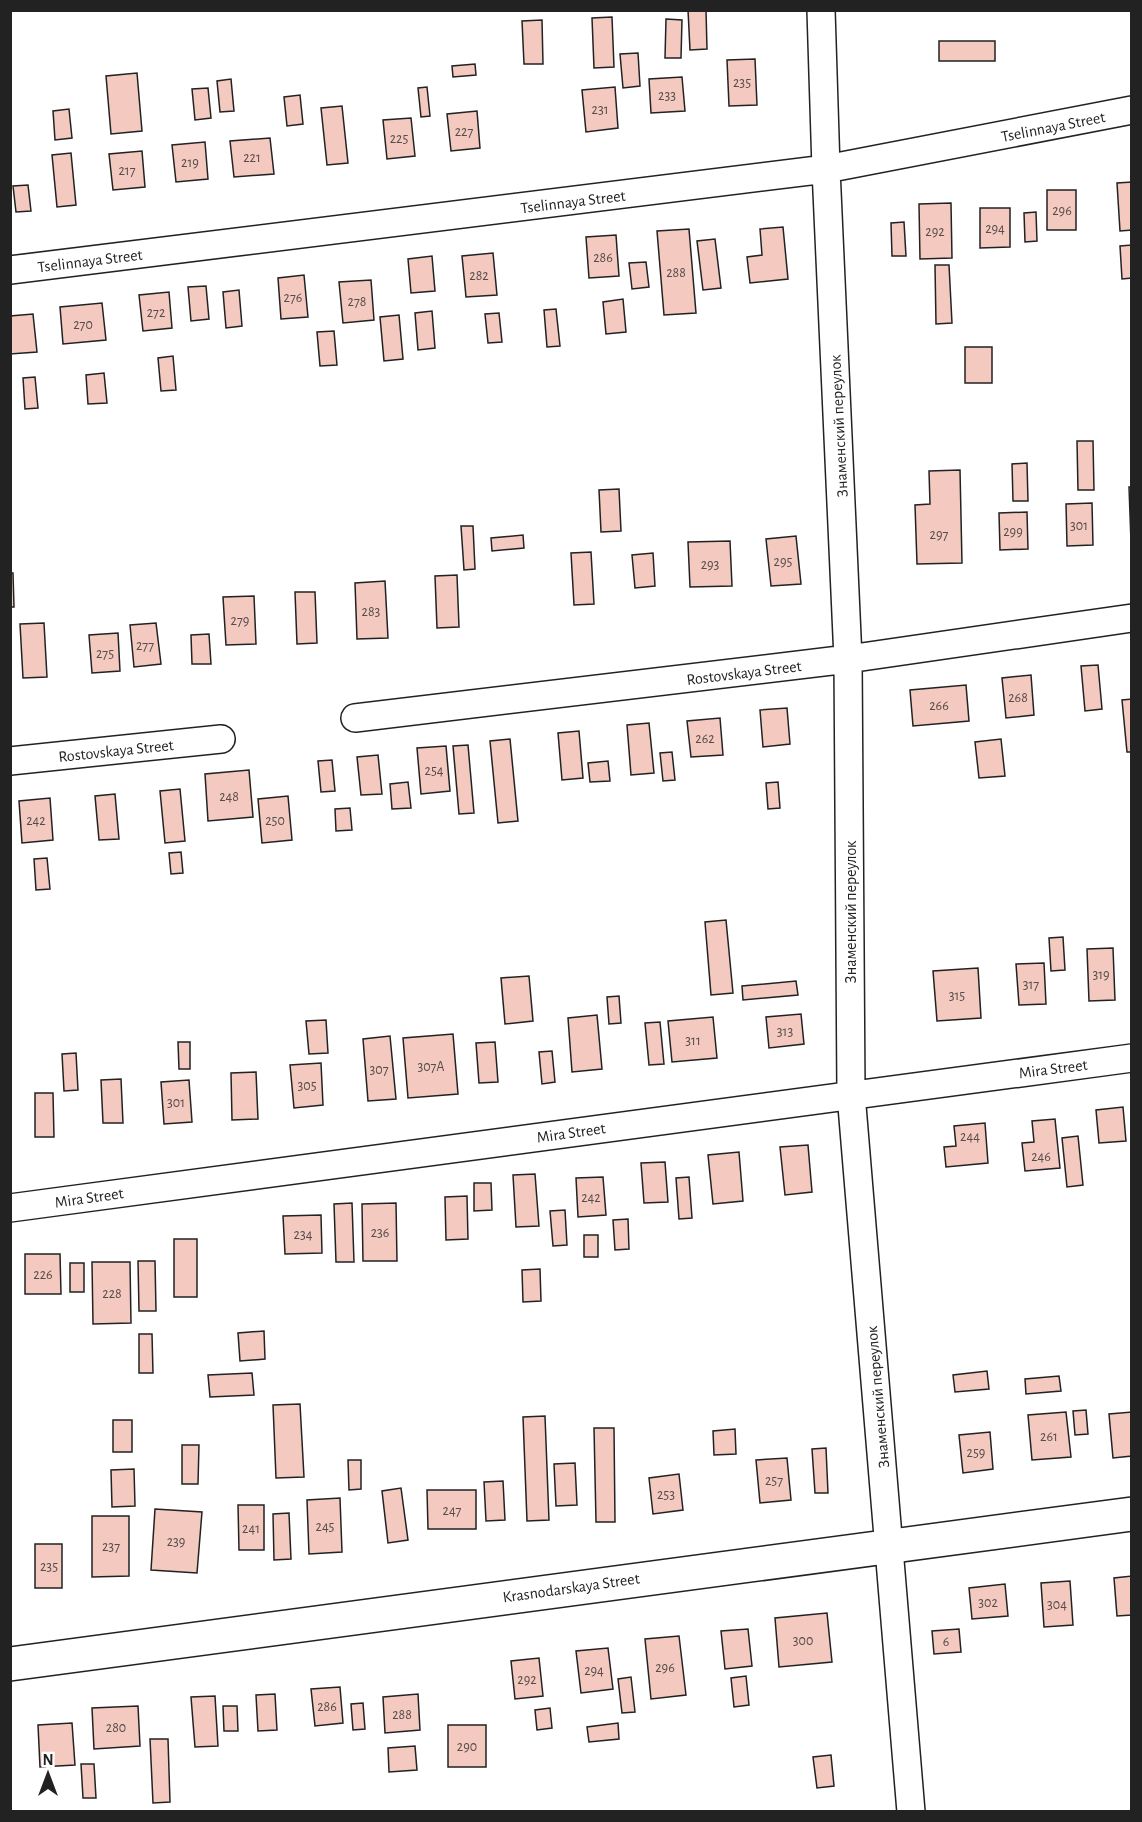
<svg xmlns="http://www.w3.org/2000/svg" width="1142" height="1822" font-family="'Alegreya Sans',sans-serif">
<rect width="100%" height="100%" fill="#fff"/>
<path fill="#f3c9c0" stroke="#222" stroke-width="1.5" d="M 688,10 L 706,10 L 707,49 L 690,50 Z
M 612,17 L 614,67 L 594,68 L 592,18 Z
M 666,19 L 682,20 L 681,58 L 665,58 Z
M 542,20 L 543,64 L 524,64 L 522,21 Z
M 939,41 L 995,41 L 995,61 L 939,61 Z
M 638,53 L 640,86 L 623,88 L 620,54 Z
M 755,59 L 757,105 L 729,106 L 727,60 Z
M 475,64 L 476,75 L 453,77 L 452,66 Z
M 137,73 L 142,131 L 111,134 L 106,76 Z
M 682,77 L 685,111 L 651,113 L 649,79 Z
M 231,79 L 234,111 L 220,112 L 217,81 Z
M 427,87 L 430,116 L 421,117 L 418,88 Z
M 615,87 L 618,128 L 586,132 L 582,90 Z
M 208,88 L 211,118 L 195,120 L 192,89 Z
M 300,95 L 303,124 L 287,126 L 284,97 Z
M 342,106 L 348,163 L 327,165 L 321,108 Z
M 69,109 L 72,138 L 55,140 L 53,111 Z
M 477,111 L 480,148 L 451,151 L 447,114 Z
M 411,118 L 415,156 L 387,159 L 383,120 Z
M 270,138 L 274,174 L 234,177 L 230,141 Z
M 205,142 L 208,179 L 176,182 L 172,145 Z
M 142,151 L 145,187 L 113,190 L 109,154 Z
M 71,153 L 76,205 L 57,207 L 52,155 Z
M 1132,182 L 1132,230 L 1120,231 L 1117,183 Z
M 28,185 L 31,211 L 16,212 L 13,186 Z
M 1047,190 L 1076,190 L 1076,230 L 1047,230 Z
M 951,203 L 952,258 L 920,259 L 919,204 Z
M 980,208 L 1010,208 L 1010,247 L 980,248 Z
M 1036,212 L 1037,241 L 1025,242 L 1024,213 Z
M 904,222 L 906,256 L 892,256 L 891,223 Z
M 783,227 L 788,279 L 750,283 L 747,257 L 762,255 L 760,229 Z
M 689,229 L 696,313 L 664,315 L 657,231 Z
M 616,235 L 619,276 L 589,278 L 586,237 Z
M 715,239 L 721,288 L 703,290 L 697,241 Z
M 1132,245 L 1132,278 L 1122,279 L 1120,246 Z
M 493,253 L 497,295 L 466,297 L 462,256 Z
M 432,256 L 435,291 L 411,293 L 408,259 Z
M 646,262 L 649,287 L 632,289 L 629,263 Z
M 935,265 L 949,265 L 952,323 L 936,324 Z
M 304,275 L 308,317 L 281,319 L 278,278 Z
M 371,280 L 374,320 L 343,323 L 339,282 Z
M 206,286 L 209,319 L 191,321 L 188,287 Z
M 239,290 L 242,326 L 226,328 L 223,292 Z
M 169,292 L 172,328 L 143,331 L 139,295 Z
M 623,299 L 626,332 L 606,334 L 603,302 Z
M 102,303 L 106,340 L 63,344 L 60,307 Z
M 556,309 L 560,346 L 547,347 L 544,310 Z
M 432,311 L 435,348 L 418,350 L 415,313 Z
M 499,313 L 502,342 L 488,343 L 485,314 Z
M 33,314 L 37,352 L 10,354 L 10,316 Z
M 399,315 L 403,359 L 384,361 L 380,317 Z
M 334,331 L 337,365 L 320,366 L 317,332 Z
M 965,347 L 992,347 L 992,383 L 965,383 Z
M 173,356 L 176,390 L 161,391 L 158,358 Z
M 104,373 L 107,403 L 88,404 L 86,375 Z
M 35,377 L 38,408 L 25,409 L 23,378 Z
M 1077,441 L 1093,441 L 1094,490 L 1078,490 Z
M 1027,463 L 1028,501 L 1013,501 L 1012,464 Z
M 960,470 L 962,563 L 917,564 L 915,505 L 930,504 L 929,471 Z
M 1129,487 L 1132,487 L 1132,542 L 1131,542 Z
M 619,489 L 621,531 L 601,532 L 599,490 Z
M 1092,503 L 1093,545 L 1067,546 L 1066,504 Z
M 1027,512 L 1028,549 L 1000,550 L 999,513 Z
M 461,526 L 473,526 L 475,569 L 464,570 Z
M 523,535 L 524,548 L 492,551 L 491,538 Z
M 796,536 L 801,584 L 771,586 L 766,539 Z
M 730,541 L 732,586 L 690,587 L 688,542 Z
M 591,552 L 594,604 L 574,605 L 571,553 Z
M 653,553 L 655,586 L 635,588 L 632,555 Z
M 10,573 L 13,573 L 14,607 L 10,607 Z
M 457,575 L 459,627 L 437,628 L 435,576 Z
M 385,581 L 388,638 L 357,639 L 355,583 Z
M 295,592 L 315,592 L 317,643 L 297,644 Z
M 254,596 L 256,644 L 226,645 L 223,597 Z
M 44,623 L 47,677 L 23,678 L 20,624 Z
M 156,623 L 161,664 L 134,667 L 130,625 Z
M 118,633 L 120,671 L 92,673 L 89,635 Z
M 209,634 L 211,664 L 192,664 L 191,635 Z
M 1098,665 L 1102,709 L 1085,711 L 1081,666 Z
M 1031,675 L 1034,715 L 1006,718 L 1002,678 Z
M 966,685 L 969,721 L 913,726 L 910,690 Z
M 1132,699 L 1132,752 L 1127,752 L 1122,700 Z
M 787,708 L 790,744 L 763,747 L 760,710 Z
M 720,718 L 723,755 L 691,757 L 687,721 Z
M 649,723 L 654,773 L 631,775 L 627,725 Z
M 579,731 L 583,778 L 562,780 L 558,733 Z
M 510,739 L 518,821 L 498,823 L 490,741 Z
M 1001,739 L 1005,776 L 979,778 L 975,742 Z
M 468,745 L 474,813 L 459,814 L 453,746 Z
M 446,746 L 450,791 L 421,794 L 417,748 Z
M 672,752 L 675,780 L 663,781 L 660,753 Z
M 378,755 L 382,794 L 361,795 L 357,757 Z
M 332,760 L 335,791 L 321,792 L 318,761 Z
M 608,761 L 610,781 L 590,782 L 588,763 Z
M 249,770 L 253,817 L 208,821 L 205,774 Z
M 408,782 L 411,808 L 392,809 L 390,784 Z
M 778,782 L 780,808 L 768,809 L 766,783 Z
M 180,789 L 185,841 L 165,843 L 160,791 Z
M 115,794 L 119,839 L 99,840 L 95,796 Z
M 288,796 L 292,840 L 262,843 L 258,799 Z
M 50,798 L 53,840 L 22,843 L 19,801 Z
M 350,808 L 352,830 L 336,831 L 335,809 Z
M 181,852 L 183,873 L 171,874 L 169,853 Z
M 47,858 L 50,889 L 36,890 L 34,859 Z
M 726,920 L 733,993 L 711,995 L 705,922 Z
M 1063,937 L 1065,970 L 1051,971 L 1049,938 Z
M 1113,948 L 1115,1000 L 1089,1001 L 1087,949 Z
M 1044,963 L 1046,1004 L 1019,1005 L 1016,964 Z
M 978,968 L 981,1018 L 937,1021 L 933,971 Z
M 529,976 L 533,1021 L 505,1024 L 501,978 Z
M 796,981 L 798,995 L 743,1000 L 742,986 Z
M 619,996 L 621,1023 L 609,1024 L 607,997 Z
M 801,1014 L 804,1044 L 769,1048 L 766,1017 Z
M 597,1015 L 602,1069 L 572,1072 L 568,1018 Z
M 713,1017 L 717,1058 L 672,1062 L 668,1021 Z
M 326,1020 L 328,1053 L 309,1054 L 306,1021 Z
M 660,1022 L 664,1064 L 649,1065 L 645,1023 Z
M 453,1034 L 458,1094 L 408,1098 L 403,1038 Z
M 390,1036 L 396,1099 L 368,1101 L 363,1039 Z
M 178,1042 L 190,1042 L 190,1069 L 179,1069 Z
M 495,1042 L 498,1082 L 479,1083 L 476,1043 Z
M 552,1051 L 555,1082 L 542,1084 L 539,1052 Z
M 76,1053 L 78,1090 L 64,1091 L 62,1054 Z
M 321,1063 L 323,1105 L 294,1108 L 290,1065 Z
M 256,1072 L 258,1119 L 232,1120 L 231,1073 Z
M 121,1079 L 123,1123 L 103,1123 L 101,1080 Z
M 189,1080 L 192,1122 L 164,1124 L 161,1082 Z
M 35,1093 L 53,1093 L 54,1137 L 35,1137 Z
M 1123,1107 L 1126,1141 L 1099,1143 L 1096,1110 Z
M 1055,1119 L 1060,1168 L 1025,1171 L 1022,1143 L 1034,1142 L 1032,1121 Z
M 985,1123 L 988,1163 L 946,1167 L 944,1147 L 956,1146 L 954,1126 Z
M 1078,1136 L 1083,1185 L 1067,1187 L 1062,1138 Z
M 808,1145 L 812,1192 L 785,1195 L 780,1147 Z
M 739,1152 L 743,1201 L 713,1204 L 708,1155 Z
M 665,1162 L 668,1202 L 644,1203 L 641,1163 Z
M 535,1174 L 539,1226 L 516,1227 L 513,1175 Z
M 603,1177 L 606,1215 L 578,1217 L 576,1178 Z
M 689,1177 L 692,1218 L 679,1219 L 676,1178 Z
M 474,1183 L 491,1183 L 492,1210 L 474,1211 Z
M 467,1196 L 468,1239 L 446,1240 L 445,1197 Z
M 352,1203 L 354,1262 L 336,1262 L 334,1204 Z
M 396,1203 L 397,1261 L 363,1261 L 362,1204 Z
M 565,1210 L 567,1245 L 553,1246 L 550,1211 Z
M 321,1215 L 322,1253 L 285,1254 L 283,1216 Z
M 628,1219 L 629,1249 L 615,1250 L 613,1220 Z
M 584,1235 L 598,1235 L 598,1257 L 584,1257 Z
M 174,1239 L 197,1239 L 197,1297 L 174,1297 Z
M 25,1254 L 60,1254 L 61,1294 L 25,1294 Z
M 138,1261 L 155,1261 L 156,1311 L 139,1311 Z
M 92,1262 L 130,1262 L 131,1323 L 93,1324 Z
M 70,1263 L 84,1263 L 84,1292 L 70,1292 Z
M 540,1269 L 541,1301 L 523,1302 L 522,1270 Z
M 264,1331 L 265,1359 L 240,1361 L 238,1333 Z
M 139,1334 L 152,1334 L 153,1373 L 139,1373 Z
M 987,1371 L 989,1389 L 955,1392 L 953,1375 Z
M 252,1373 L 254,1395 L 210,1397 L 208,1375 Z
M 1059,1376 L 1061,1391 L 1026,1394 L 1025,1379 Z
M 300,1404 L 304,1477 L 276,1478 L 273,1405 Z
M 1086,1410 L 1088,1434 L 1075,1435 L 1073,1411 Z
M 1066,1412 L 1071,1457 L 1032,1460 L 1028,1415 Z
M 1132,1412 L 1132,1456 L 1113,1458 L 1109,1414 Z
M 545,1416 L 549,1520 L 527,1521 L 523,1417 Z
M 113,1420 L 132,1420 L 132,1452 L 113,1452 Z
M 594,1428 L 614,1428 L 615,1522 L 596,1522 Z
M 735,1429 L 736,1454 L 714,1455 L 713,1431 Z
M 990,1432 L 993,1469 L 963,1473 L 959,1435 Z
M 182,1445 L 199,1445 L 198,1484 L 182,1484 Z
M 826,1448 L 828,1493 L 815,1493 L 812,1449 Z
M 787,1458 L 791,1500 L 760,1503 L 756,1460 Z
M 348,1460 L 361,1460 L 361,1489 L 349,1490 Z
M 575,1463 L 577,1505 L 556,1506 L 554,1464 Z
M 134,1469 L 135,1506 L 112,1507 L 111,1470 Z
M 679,1474 L 683,1510 L 653,1514 L 649,1478 Z
M 503,1481 L 505,1520 L 486,1521 L 484,1482 Z
M 401,1488 L 408,1540 L 388,1543 L 382,1491 Z
M 427,1490 L 476,1490 L 476,1529 L 428,1529 Z
M 340,1498 L 342,1552 L 309,1554 L 307,1500 Z
M 238,1505 L 264,1505 L 264,1550 L 239,1550 Z
M 155,1509 L 202,1512 L 197,1573 L 151,1570 Z
M 289,1513 L 291,1559 L 274,1560 L 273,1514 Z
M 92,1516 L 129,1516 L 129,1576 L 92,1577 Z
M 35,1544 L 62,1544 L 62,1588 L 35,1588 Z
M 1132,1576 L 1132,1615 L 1117,1616 L 1114,1578 Z
M 1070,1581 L 1073,1625 L 1044,1627 L 1041,1583 Z
M 1005,1584 L 1008,1616 L 972,1619 L 969,1588 Z
M 827,1613 L 832,1662 L 779,1667 L 775,1618 Z
M 748,1629 L 752,1666 L 725,1669 L 721,1631 Z
M 959,1629 L 961,1652 L 934,1654 L 932,1631 Z
M 679,1636 L 686,1695 L 651,1699 L 645,1639 Z
M 608,1648 L 613,1689 L 581,1693 L 576,1651 Z
M 539,1658 L 543,1696 L 515,1699 L 511,1661 Z
M 746,1676 L 749,1705 L 734,1707 L 731,1678 Z
M 631,1677 L 635,1712 L 622,1713 L 618,1679 Z
M 340,1687 L 343,1723 L 315,1726 L 311,1689 Z
M 275,1694 L 277,1730 L 258,1731 L 256,1695 Z
M 418,1694 L 420,1730 L 385,1733 L 383,1697 Z
M 215,1696 L 218,1746 L 195,1747 L 191,1697 Z
M 363,1703 L 365,1729 L 353,1730 L 351,1704 Z
M 138,1706 L 140,1746 L 94,1749 L 92,1708 Z
M 223,1706 L 237,1706 L 238,1731 L 224,1731 Z
M 550,1708 L 552,1728 L 537,1730 L 535,1710 Z
M 72,1723 L 75,1765 L 40,1767 L 38,1725 Z
M 618,1723 L 619,1739 L 589,1742 L 587,1727 Z
M 448,1725 L 486,1725 L 486,1767 L 448,1767 Z
M 150,1739 L 168,1739 L 170,1802 L 153,1803 Z
M 415,1746 L 417,1770 L 389,1772 L 388,1748 Z
M 831,1755 L 834,1786 L 817,1788 L 813,1757 Z
M 81,1764 L 94,1764 L 96,1798 L 83,1798 Z"/>
<g fill="none" stroke-linecap="round" stroke-linejoin="round">
<defs>
<path id="minor" d="M 821,10 L 826,169 L 848,659 L 851,1094 L 911,1812
M 10,270 L 826,169 L 1132,110
M 355,718 L 848,659 L 1132,618
M 10,761 L 221,739
M 10,1208 L 1132,1058"/>
<path id="tertiary" d="M 10,1664 L 1132,1514"/>
</defs>
<use href="#minor" stroke="#222" stroke-width="30"/>
<use href="#tertiary" stroke="#222" stroke-width="36"/>
<use href="#minor" stroke="#fff" stroke-width="27"/>
<use href="#tertiary" stroke="#fff" stroke-width="33"/>
</g>
<g text-anchor="middle" stroke-width="4.5" stroke-linejoin="round" paint-order="stroke">
<g font-size="14" fill="#564c4a">
<text x="742" y="87">235</text>
<text x="667" y="100">233</text>
<text x="600" y="114">231</text>
<text x="464" y="136">227</text>
<text x="399" y="143">225</text>
<text x="252" y="162">221</text>
<text x="190" y="167">219</text>
<text x="127" y="175">217</text>
<text x="1062" y="215">296</text>
<text x="995" y="233">294</text>
<text x="935" y="236">292</text>
<text x="603" y="262">286</text>
<text x="676" y="277">288</text>
<text x="479" y="280">282</text>
<text x="293" y="302">276</text>
<text x="357" y="306">278</text>
<text x="156" y="317">272</text>
<text x="83" y="329">270</text>
<text x="1079" y="530">301</text>
<text x="1013" y="536">299</text>
<text x="939" y="539">297</text>
<text x="783" y="566">295</text>
<text x="710" y="569">293</text>
<text x="371" y="616">283</text>
<text x="240" y="625">279</text>
<text x="145" y="650">277</text>
<text x="105" y="658">275</text>
<text x="1018" y="702">268</text>
<text x="939" y="710">266</text>
<text x="705" y="743">262</text>
<text x="434" y="775">254</text>
<text x="229" y="801">248</text>
<text x="36" y="825">242</text>
<text x="275" y="825">250</text>
<text x="1101" y="979">319</text>
<text x="1031" y="989">317</text>
<text x="957" y="1000">315</text>
<text x="785" y="1036">313</text>
<text x="693" y="1045">311</text>
<text x="431" y="1071">307А</text>
<text x="379" y="1074">307</text>
<text x="307" y="1090">305</text>
<text x="176" y="1107">301</text>
<text x="970" y="1141">244</text>
<text x="1041" y="1161">246</text>
<text x="591" y="1202">242</text>
<text x="380" y="1237">236</text>
<text x="303" y="1239">234</text>
<text x="43" y="1279">226</text>
<text x="112" y="1298">228</text>
<text x="1049" y="1441">261</text>
<text x="976" y="1457">259</text>
<text x="774" y="1485">257</text>
<text x="666" y="1499">253</text>
<text x="452" y="1515">247</text>
<text x="325" y="1531">245</text>
<text x="251" y="1533">241</text>
<text x="176" y="1546">239</text>
<text x="111" y="1551">237</text>
<text x="49" y="1571">235</text>
<text x="988" y="1607">302</text>
<text x="1057" y="1609">304</text>
<text x="803" y="1645">300</text>
<text x="946" y="1646">6</text>
<text x="665" y="1672">296</text>
<text x="594" y="1675">294</text>
<text x="527" y="1684">292</text>
<text x="327" y="1711">286</text>
<text x="402" y="1719">288</text>
<text x="116" y="1732">280</text>
<text x="467" y="1751">290</text>
</g>
<g font-size="16" fill="#222" stroke="#fff">
<text transform="translate(1053 126) rotate(-11)" y="6">Tselinnaya Street</text>
<text transform="translate(573 201) rotate(-7)" y="6">Tselinnaya Street</text>
<text transform="translate(90 260) rotate(-7)" y="6">Tselinnaya Street</text>
<text transform="translate(838 426) rotate(-93)" y="6">Знаменский переулок</text>
<text transform="translate(744 672) rotate(-7)" y="6">Rostovskaya Street</text>
<text transform="translate(116 750) rotate(-6)" y="6">Rostovskaya Street</text>
<text transform="translate(850 912) rotate(-90)" y="6">Знаменский переулок</text>
<text transform="translate(1053 1068) rotate(-7)" y="6">Mira Street</text>
<text transform="translate(571 1132) rotate(-8)" y="6">Mira Street</text>
<text transform="translate(89 1197) rotate(-8)" y="6">Mira Street</text>
<text transform="translate(877 1397) rotate(-95)" y="6">Знаменский переулок</text>
<text transform="translate(571 1587) rotate(-8)" y="6">Krasnodarskaya Street</text>
</g>
</g>
<rect width="1142" height="1822" fill="none" stroke="#222222" stroke-width="24"/>
<g transform="translate(48 1774)" stroke="#ffffff" stroke-width="4.5" paint-order="stroke">
<path d="M0-4.5L10 22L0 15L-10 22Z" fill="#222222"/>
<text y="-9" font-size="16" font-weight="bold" text-anchor="middle" fill="#222222">N</text>
</g>
</svg>
